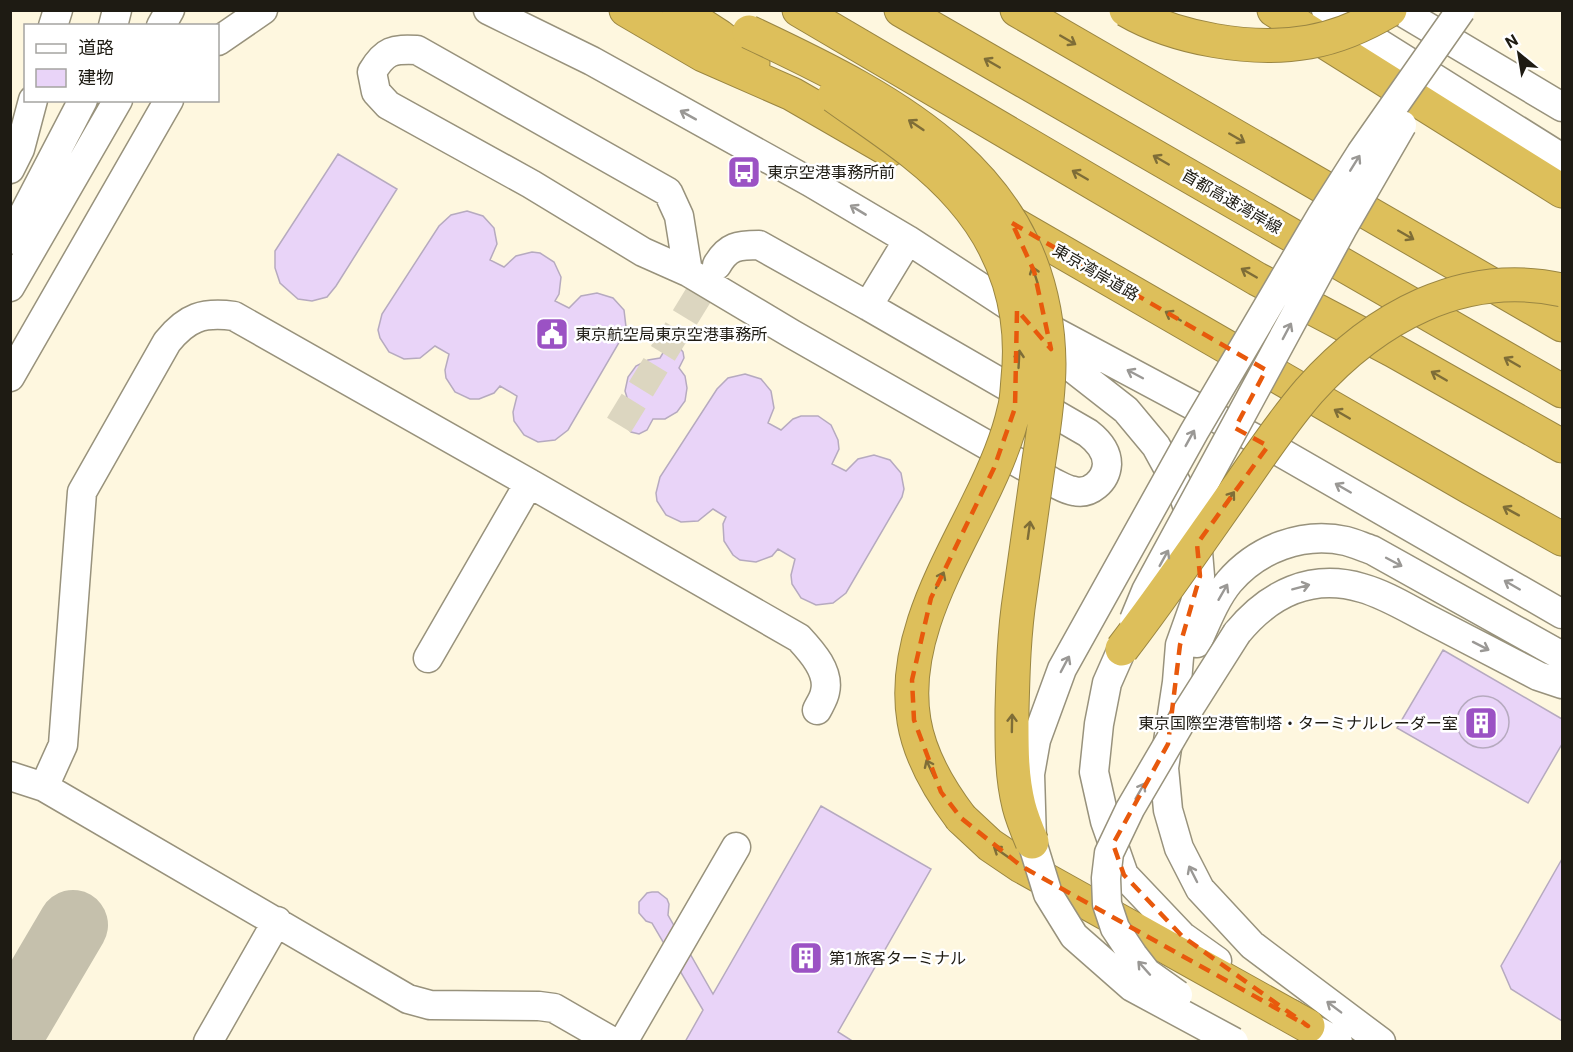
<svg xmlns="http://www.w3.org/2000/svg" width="1573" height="1052" font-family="Roboto,'Noto Sans JP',sans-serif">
<rect width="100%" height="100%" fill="#fef7df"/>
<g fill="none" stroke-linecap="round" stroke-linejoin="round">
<path stroke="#c5c0ac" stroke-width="70" d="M 10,1032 L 73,925"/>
</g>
<path fill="#e9d4f8" stroke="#b6aabf" stroke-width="1.5" d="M 338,154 L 397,189 L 336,286 L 327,297 L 312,301 L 298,299 L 280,283 L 275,268 L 275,251 Z
M 467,211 L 483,216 L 494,228 L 497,244 L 490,260 L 504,267 L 516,256 L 532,252 L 540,253 L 554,262 L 561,277 L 559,294 L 555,301 L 569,308 L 581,296 L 597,293 L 613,298 L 624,310 L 626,327 L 624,334 L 568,430 L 555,440 L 538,442 L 524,435 L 514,421 L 513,412 L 517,396 L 500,386 L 494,393 L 479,399 L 470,399 L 455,392 L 446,378 L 445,370 L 449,354 L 435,346 L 420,358 L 404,359 L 389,352 L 380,338 L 378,330 L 382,314 L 439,226 L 451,215 Z
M 672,344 L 680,348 L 683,352 L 684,358 L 679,368 L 685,376 L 687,388 L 685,401 L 677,412 L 665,419 L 653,419 L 647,430 L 639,434 L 631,432 L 626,426 L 625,419 L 630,407 L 625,391 L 628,377 L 636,366 L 648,360 L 660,358 L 667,346 Z
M 745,374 L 761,379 L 771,391 L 774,408 L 768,423 L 781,430 L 793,419 L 801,416 L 818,416 L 831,425 L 838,440 L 839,449 L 832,464 L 846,471 L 858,459 L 874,455 L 890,460 L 901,473 L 904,489 L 902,497 L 846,593 L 833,603 L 816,605 L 801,598 L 792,584 L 791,575 L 795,559 L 778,549 L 772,556 L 756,562 L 740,560 L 733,555 L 724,541 L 723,524 L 726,517 L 713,509 L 698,521 L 681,522 L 666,515 L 657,501 L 656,493 L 660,477 L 717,389 L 728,378 Z
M 1443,650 L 1562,719 L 1562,744 L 1528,803 L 1397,728 Z
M1457 722a26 26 0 1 1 52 0a26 26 0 1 1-52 0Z
M 821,806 L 931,869 L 838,1032 L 854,1042 L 685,1042 L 703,1010 L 652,923 L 646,921 L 639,913 L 639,902 L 647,893 L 652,892 L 658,892 L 667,899 L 669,904 L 668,915 L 713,994 Z
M 1562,859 L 1562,1021 L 1511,989 L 1501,966 Z"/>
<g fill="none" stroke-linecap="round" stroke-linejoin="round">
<path stroke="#dcd6c0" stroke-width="28" stroke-dasharray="28 14" stroke-linecap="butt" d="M 619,425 L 717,265"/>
<defs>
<path id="minor" d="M 488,10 L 592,61 L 810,182 L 908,240 L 1020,313 L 1282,453 L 1562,614
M 1326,10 L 1562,158
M 1399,10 L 1562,107
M 53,26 L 58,10
M 113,26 L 117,10
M 161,26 L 170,10
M 218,41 L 263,10
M 10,169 L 20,149 L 33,100
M 10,240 L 83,100
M 717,265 C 728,246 738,245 759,245 L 868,306
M 688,272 L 679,216 L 668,192 L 417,50 C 393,49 385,50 372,72 L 376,92 L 388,105 L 531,184 L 643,252 L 688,272 L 792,334 L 1052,482 C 1059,485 1066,490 1074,491 C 1090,495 1106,481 1107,464 C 1107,451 1097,440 1088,433 L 868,306 L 908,240
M 10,287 L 118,100
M 1040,335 L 1057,356 L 1126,410 L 1156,446 L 1185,499 L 1197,540 L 1200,576 L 1195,603 L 1180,645 L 1177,682 L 1164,768 L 1168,810 L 1179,848 L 1200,889 L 1252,945 L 1381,1042
M 10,377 L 169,100
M 1237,633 C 1269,594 1311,573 1362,588 C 1387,595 1410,610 1432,621 C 1468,640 1503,658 1538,676 L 1562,684
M 1197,643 C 1206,623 1215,599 1229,582 C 1257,549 1303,531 1346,541 C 1354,543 1363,547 1372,550 L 1562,656
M 1122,649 L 1107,683 L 1099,724 L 1094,772 L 1105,821 L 1124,875 L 1182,936 L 1217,961
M 428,658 L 529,483
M 10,776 L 44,787 L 408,999 L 430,1005 L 539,1006 L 554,1008 L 613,1042
M 44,787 L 63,745 L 82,492 L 167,342 C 187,317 203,312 234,316 L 529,483 L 799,638 C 812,652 830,672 825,692 C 824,698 820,704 817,710
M 1291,1014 L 1308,1026 L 1338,1042
M 208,1042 L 277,921
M 623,1042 L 736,847"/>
<path id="highway" d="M 626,10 L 703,55 L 792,94 L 889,150
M 679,10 L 719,36 L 753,63
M 799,10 L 1257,279 L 1394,351 L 1562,446
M 901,10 L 1562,391
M 1017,10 L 1562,325
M 1274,10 L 1562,191
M 1000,216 L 1471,488 L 1562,539
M 961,818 L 990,845 L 1021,866 L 1308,1026"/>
</defs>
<use href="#minor" stroke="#98927c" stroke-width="31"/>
<use href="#highway" stroke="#9a8642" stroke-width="35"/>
<use href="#minor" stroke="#fff" stroke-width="28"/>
<use href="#highway" stroke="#ddbf5b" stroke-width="33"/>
<defs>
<path id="minor-bridge" d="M 1134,620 L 1146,591 L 1342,229 L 1402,125
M 1178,995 L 1147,973 L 1133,955 L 1115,928 L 1107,904 L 1106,878 L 1109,853 L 1130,809 L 1185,715 L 1237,633
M 1234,1042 L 1132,987 L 1074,936 L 1048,894 L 1032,842 L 1030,774 L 1036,740 L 1062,669 L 1194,432 L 1321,216 L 1361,153 L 1461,10"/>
<path id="highway-bridge" d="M 1126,10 C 1176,39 1252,52 1309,42 C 1338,37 1365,25 1390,10
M 749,32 C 898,102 1047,177 1049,364 C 1049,396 1044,429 1039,460 C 1033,505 1026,549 1020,594 C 1014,633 1013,671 1012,710 C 1012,742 1011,774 1019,806 C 1022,818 1027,830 1032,842
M 834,96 C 877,127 926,157 961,198 C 1006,249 1025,312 1018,378 C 1017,389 1017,400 1014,410 C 1007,442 993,473 978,503 C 946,569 901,643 914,721 C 920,757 939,789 961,818
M 1122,649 C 1163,596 1200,541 1239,486 C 1261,454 1283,421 1309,391 C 1374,318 1463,268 1562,290"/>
</defs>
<use href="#minor-bridge" stroke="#98927c" stroke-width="31" stroke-linecap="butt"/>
<use href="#highway-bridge" stroke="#9a8642" stroke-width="35" stroke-linecap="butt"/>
<use href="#minor-bridge" stroke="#fff" stroke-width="28"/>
<use href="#highway-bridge" stroke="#ddbf5b" stroke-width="33"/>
</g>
<defs><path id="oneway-shaft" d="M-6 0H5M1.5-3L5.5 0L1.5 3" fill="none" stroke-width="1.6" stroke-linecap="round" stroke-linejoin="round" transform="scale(1.5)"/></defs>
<g stroke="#7e6d37">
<use href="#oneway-shaft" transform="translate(1068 40) rotate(30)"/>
<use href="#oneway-shaft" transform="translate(992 63) rotate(-150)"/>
<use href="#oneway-shaft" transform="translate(916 125) rotate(-146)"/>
<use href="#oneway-shaft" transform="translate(1237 138) rotate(30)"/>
<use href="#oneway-shaft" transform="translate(1161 160) rotate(-150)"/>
<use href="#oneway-shaft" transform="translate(1080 175) rotate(-150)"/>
<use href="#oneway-shaft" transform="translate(1406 235) rotate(30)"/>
<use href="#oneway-shaft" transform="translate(1249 273) rotate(-150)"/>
<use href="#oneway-shaft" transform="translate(1035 275) rotate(-108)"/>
<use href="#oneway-shaft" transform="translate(1173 316) rotate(-150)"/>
<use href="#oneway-shaft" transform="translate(1019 359) rotate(-87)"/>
<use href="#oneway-shaft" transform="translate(1512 362) rotate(-150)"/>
<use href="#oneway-shaft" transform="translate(1439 376) rotate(-150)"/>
<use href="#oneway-shaft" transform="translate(1342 414) rotate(-150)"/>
<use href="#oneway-shaft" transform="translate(1229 499) rotate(-54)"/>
<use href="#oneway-shaft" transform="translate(1511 511) rotate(-151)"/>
<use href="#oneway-shaft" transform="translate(1029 530) rotate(-82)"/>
<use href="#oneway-shaft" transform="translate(940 580) rotate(-64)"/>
<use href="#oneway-shaft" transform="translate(1012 723) rotate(-89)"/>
<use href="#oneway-shaft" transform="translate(930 768) rotate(-115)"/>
<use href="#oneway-shaft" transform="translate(1001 852) rotate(-145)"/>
</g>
<g stroke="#9a9895">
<use href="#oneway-shaft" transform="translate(688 115) rotate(-151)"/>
<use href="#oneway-shaft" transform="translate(1355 163) rotate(-58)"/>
<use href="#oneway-shaft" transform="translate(858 210) rotate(-149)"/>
<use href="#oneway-shaft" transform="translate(1287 331) rotate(-62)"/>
<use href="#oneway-shaft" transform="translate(1135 374) rotate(-152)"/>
<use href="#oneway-shaft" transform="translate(1190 438) rotate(-61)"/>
<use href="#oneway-shaft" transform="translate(1343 488) rotate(-150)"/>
<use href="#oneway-shaft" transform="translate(1164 558) rotate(-61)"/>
<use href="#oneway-shaft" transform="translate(1394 562) rotate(28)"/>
<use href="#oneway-shaft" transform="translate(1512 585) rotate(-150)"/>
<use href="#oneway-shaft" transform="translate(1301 587) rotate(-15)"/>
<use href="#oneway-shaft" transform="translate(1223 592) rotate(-60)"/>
<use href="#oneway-shaft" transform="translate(1481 646) rotate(27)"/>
<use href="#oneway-shaft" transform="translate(1065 664) rotate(-62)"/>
<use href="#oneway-shaft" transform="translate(1140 791) rotate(-60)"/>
<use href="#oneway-shaft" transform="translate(1193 874) rotate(-117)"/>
<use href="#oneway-shaft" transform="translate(1144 968) rotate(-132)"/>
<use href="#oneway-shaft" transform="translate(1334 1007) rotate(-143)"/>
</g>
<path fill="none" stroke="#e8590c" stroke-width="4.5" stroke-dasharray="12 8" stroke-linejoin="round" d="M 1012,223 L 1266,370 L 1235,428 L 1268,446 L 1197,544 L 1200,576 L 1180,645 L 1168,744 L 1113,844 L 1124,875 L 1182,936 L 1308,1026 L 1021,866 L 961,818 L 941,792 L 914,720 L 912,680 L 931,598 L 994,468 L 1015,408 L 1017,310 L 1051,349 L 1034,271 Z"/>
<defs>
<symbol id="bus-square" viewBox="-11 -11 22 22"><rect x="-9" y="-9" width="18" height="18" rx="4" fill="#9b52c4" stroke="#fff"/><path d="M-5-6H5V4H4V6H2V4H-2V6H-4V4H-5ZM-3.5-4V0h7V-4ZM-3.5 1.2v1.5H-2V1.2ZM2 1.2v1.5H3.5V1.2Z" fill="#fff"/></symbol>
<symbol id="civic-square" viewBox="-11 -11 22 22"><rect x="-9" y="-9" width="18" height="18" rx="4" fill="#9b52c4" stroke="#fff"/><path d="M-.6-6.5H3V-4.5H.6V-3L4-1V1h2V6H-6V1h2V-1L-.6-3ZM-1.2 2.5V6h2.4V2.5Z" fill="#fff"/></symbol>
<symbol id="building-square" viewBox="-11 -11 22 22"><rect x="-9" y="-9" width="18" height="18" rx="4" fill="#9b52c4" stroke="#fff"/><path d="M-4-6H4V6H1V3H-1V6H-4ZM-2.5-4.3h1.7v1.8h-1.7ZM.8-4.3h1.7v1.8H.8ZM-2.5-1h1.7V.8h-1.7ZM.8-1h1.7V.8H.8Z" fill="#fff"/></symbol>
</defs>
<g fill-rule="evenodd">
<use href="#bus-square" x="725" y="153" width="38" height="38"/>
<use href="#civic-square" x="533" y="315" width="38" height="38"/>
<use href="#building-square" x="1462" y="704" width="38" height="38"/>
<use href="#building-square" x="787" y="939" width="38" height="38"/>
</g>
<g text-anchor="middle" stroke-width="5" stroke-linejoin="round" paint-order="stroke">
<g font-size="16" fill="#1e1b13" stroke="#fff" text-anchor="start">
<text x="767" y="178">東京空港事務所前</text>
<text x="575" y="340">東京航空局東京空港事務所</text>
<text x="1458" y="729" text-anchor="end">東京国際空港管制塔・ターミナルレーダー室</text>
<text x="829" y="964">第1旅客ターミナル</text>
</g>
<g font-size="16" fill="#1e1b13" stroke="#fff">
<text transform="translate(1232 201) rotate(30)" y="6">首都高速湾岸線</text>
<text transform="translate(1096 272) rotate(30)" y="6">東京湾岸道路</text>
</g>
</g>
<rect width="1573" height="1052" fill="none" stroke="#1e1b13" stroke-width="24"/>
<rect x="24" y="24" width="195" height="78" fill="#ffffff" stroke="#a5a4a1" stroke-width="1.5"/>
<rect x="36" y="44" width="30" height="9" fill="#ffffff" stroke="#a5a4a1" stroke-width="1.5"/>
<text x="78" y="54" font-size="18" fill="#1e1b13">道路</text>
<rect x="36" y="69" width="30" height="18" fill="#e9d4f8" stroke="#a5a4a1" stroke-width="1.5"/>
<text x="78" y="84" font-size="18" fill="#1e1b13">建物</text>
<g transform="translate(1519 54) rotate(330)" stroke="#ffffff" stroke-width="4.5" paint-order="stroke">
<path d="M0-4.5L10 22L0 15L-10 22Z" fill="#1e1b13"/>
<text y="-9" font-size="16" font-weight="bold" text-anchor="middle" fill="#1e1b13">N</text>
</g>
</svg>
